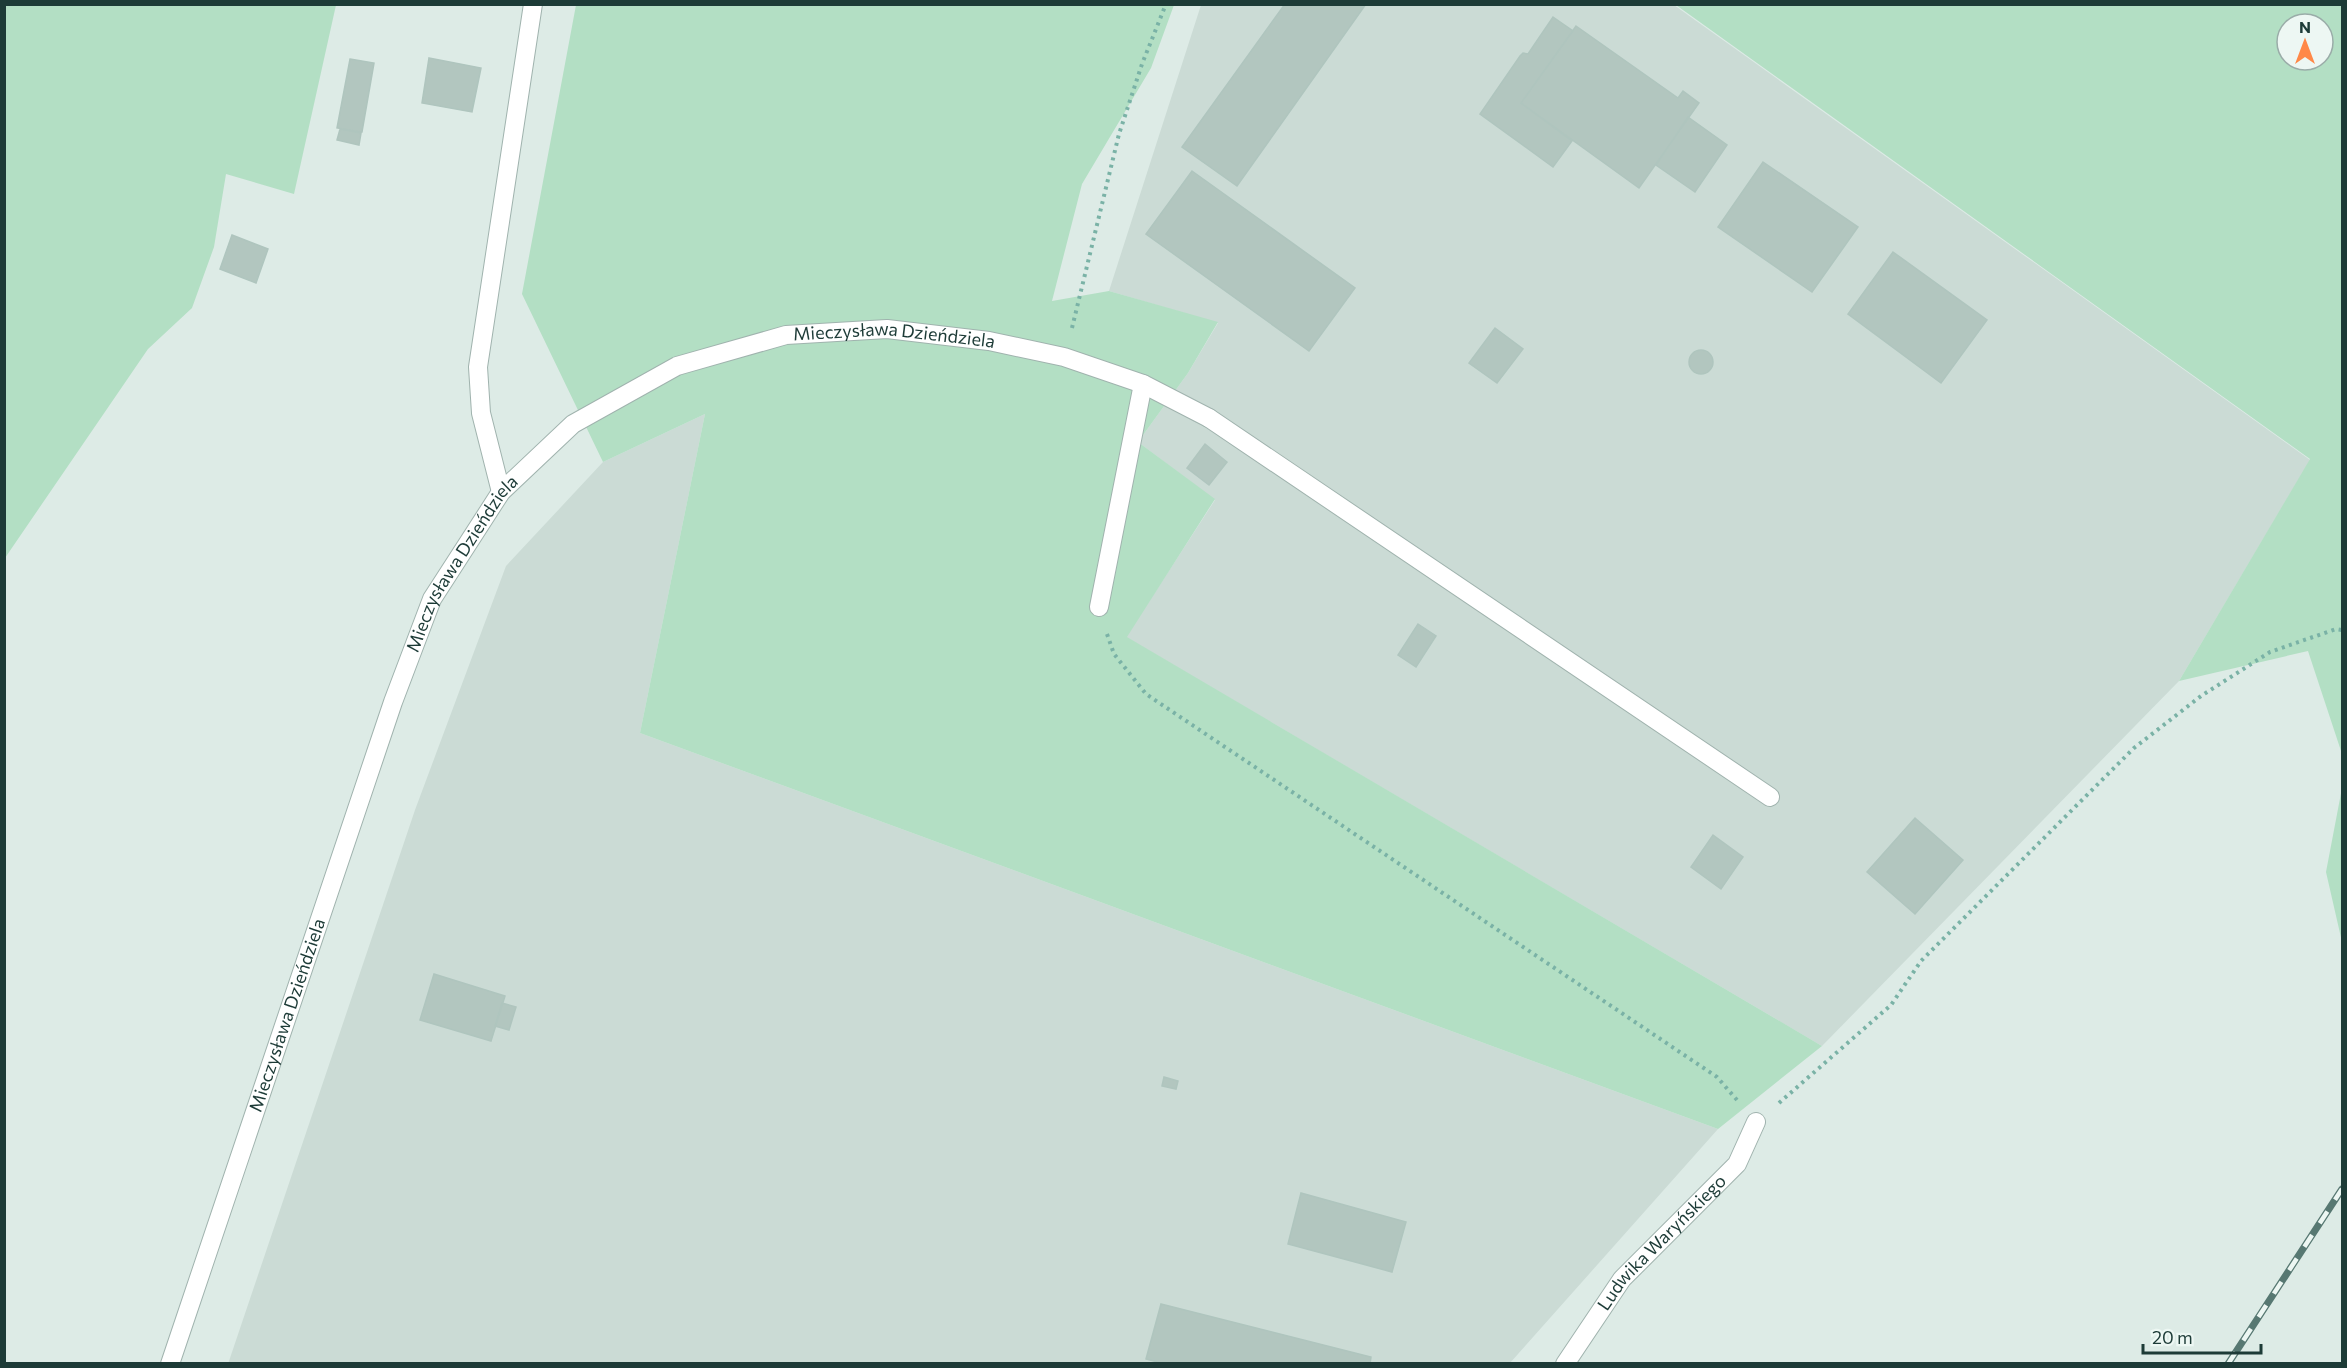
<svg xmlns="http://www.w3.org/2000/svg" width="2347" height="1368" font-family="Commissioner,sans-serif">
<rect width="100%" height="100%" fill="#ddebe6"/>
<path fill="#cbdbd5" d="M 1201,5 L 1674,5 L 2310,460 L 2179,681 L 1822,1046 L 1126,637 L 1215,500 L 1138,442 L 1188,373 L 1218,323 L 1109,291 Z
M 705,414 L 640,733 L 1718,1129 L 1510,1363 L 228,1364 L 415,810 L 506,566 L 603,462 Z"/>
<path fill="#b3dfc4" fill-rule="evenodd" d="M 5,4 L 336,5 L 294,194 L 226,174 L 214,247 L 192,308 L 148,349 L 5,558 Z
M 576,5 L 1174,5 L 1151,68 L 1082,184 L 1052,301 L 1109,291 L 1218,322 L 1188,373 L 1138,442 L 1215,499 L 1127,637 L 1822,1046 L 1718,1129 L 640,733 L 705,414 L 603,462 L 522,294 Z
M 1676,5 L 2342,5 L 2342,754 L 2308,651 L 2179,681 L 2310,459 ZM 2287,24 L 2323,24 L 2323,60 L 2287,60 Z
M 2342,788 L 2342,942 L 2326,872 Z"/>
<path fill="#b2c6bf" stroke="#afc5be" stroke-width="1.5" d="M 1285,4 L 1366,4 L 1237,186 L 1182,147 Z
M 1553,17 L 1573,31 L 1521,103 L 1572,141 L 1553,167 L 1480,114 L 1520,56 L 1523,53 L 1528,54 Z
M 1576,26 L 1678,98 L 1683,91 L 1699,103 L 1639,188 L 1521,103 Z
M 429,58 L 481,68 L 472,112 L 422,103 Z
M 350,59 L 374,63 L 362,132 L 337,128 Z
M 1688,117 L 1727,145 L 1695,192 L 1656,165 Z
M 340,129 L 361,133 L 359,145 L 337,140 Z
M 1763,162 L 1858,227 L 1812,292 L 1718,227 Z
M 1192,171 L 1355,288 L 1309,351 L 1146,234 Z
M 232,235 L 268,249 L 256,283 L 220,269 Z
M 1893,252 L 1987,320 L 1941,383 L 1848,314 Z
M 1495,328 L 1523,349 L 1497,383 L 1469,363 Z
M1689 362a12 12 0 1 1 24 0a12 12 0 1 1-24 0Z
M 1205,444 L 1227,462 L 1209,485 L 1187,468 Z
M 1418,624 L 1436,636 L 1416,667 L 1398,655 Z
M 1915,818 L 1963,860 L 1915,914 L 1867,872 Z
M 1713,835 L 1743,857 L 1721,889 L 1691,867 Z
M 434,974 L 505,996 L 491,1041 L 420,1020 Z
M 502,1003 L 516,1007 L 509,1030 L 495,1026 Z
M 1164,1077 L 1178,1081 L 1176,1089 L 1162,1086 Z
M 1301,1193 L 1406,1222 L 1392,1272 L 1288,1244 Z
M 1161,1304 L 1371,1357 L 1370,1364 L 1165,1364 L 1146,1359 Z"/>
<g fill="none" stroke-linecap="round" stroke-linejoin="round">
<defs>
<g id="service">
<path d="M 1209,418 L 1770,797"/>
<path d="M 501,492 L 481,413 L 478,367 L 533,4"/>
<path d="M 1099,607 L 1143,384"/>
<path id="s1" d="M 1565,1364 L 1622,1279 L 1737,1164 L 1756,1122"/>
</g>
<g id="minor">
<path id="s2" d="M 170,1364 L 393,702 L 432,599 L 501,492 L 573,424 L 677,366 L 786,335 L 887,329 L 989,341 L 1064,357 L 1143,384 L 1209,418"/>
</g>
</defs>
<use href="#service" stroke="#a0b3ae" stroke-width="20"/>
<use href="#minor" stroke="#a0b3ae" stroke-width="20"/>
<path stroke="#7ab2a6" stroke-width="4" stroke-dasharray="3 4.5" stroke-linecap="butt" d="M 1072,328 L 1119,134 L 1142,64 L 1166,4
M 1107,634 L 1114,654 L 1146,694 L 1717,1077 L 1737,1100
M 1779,1103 L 1891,1005 L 1921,961 L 2134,748 L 2201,696 L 2270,652 L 2336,629 L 2342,630"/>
<use href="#service" stroke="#fff" stroke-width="18"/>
<use href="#minor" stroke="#fff" stroke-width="18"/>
<defs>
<path id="rail" d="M 2228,1364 L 2342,1189"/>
</defs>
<use href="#rail" stroke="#577872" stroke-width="7"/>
<use href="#rail" stroke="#edf7f3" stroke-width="4.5" stroke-dasharray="14" stroke-linecap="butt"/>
</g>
<g text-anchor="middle" stroke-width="4.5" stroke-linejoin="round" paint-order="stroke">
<g font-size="18" fill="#1d3b37" stroke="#edf7f3">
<text dy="6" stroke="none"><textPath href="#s2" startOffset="1376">Mieczysława Dzieńdziela</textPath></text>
<text dy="6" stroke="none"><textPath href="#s2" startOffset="854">Mieczysława Dzieńdziela</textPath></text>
<text dy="6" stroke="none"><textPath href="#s2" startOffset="368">Mieczysława Dzieńdziela</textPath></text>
<text dy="6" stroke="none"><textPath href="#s1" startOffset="156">Ludwika Waryńskiego</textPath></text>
</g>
</g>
<rect width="2347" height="1368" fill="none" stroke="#1d3b37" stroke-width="12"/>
<g transform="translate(2305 42)"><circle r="28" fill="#edf7f3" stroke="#9aaca8" stroke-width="1.5"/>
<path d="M0-4.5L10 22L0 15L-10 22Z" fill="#ff8847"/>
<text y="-9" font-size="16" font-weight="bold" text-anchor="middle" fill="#1d3b37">N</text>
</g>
<path d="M2143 1344v9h118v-9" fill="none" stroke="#1d3b37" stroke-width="3"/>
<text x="2152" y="1344" font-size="18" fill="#1d3b37" stroke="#edf7f3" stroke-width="4.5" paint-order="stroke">20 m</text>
</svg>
